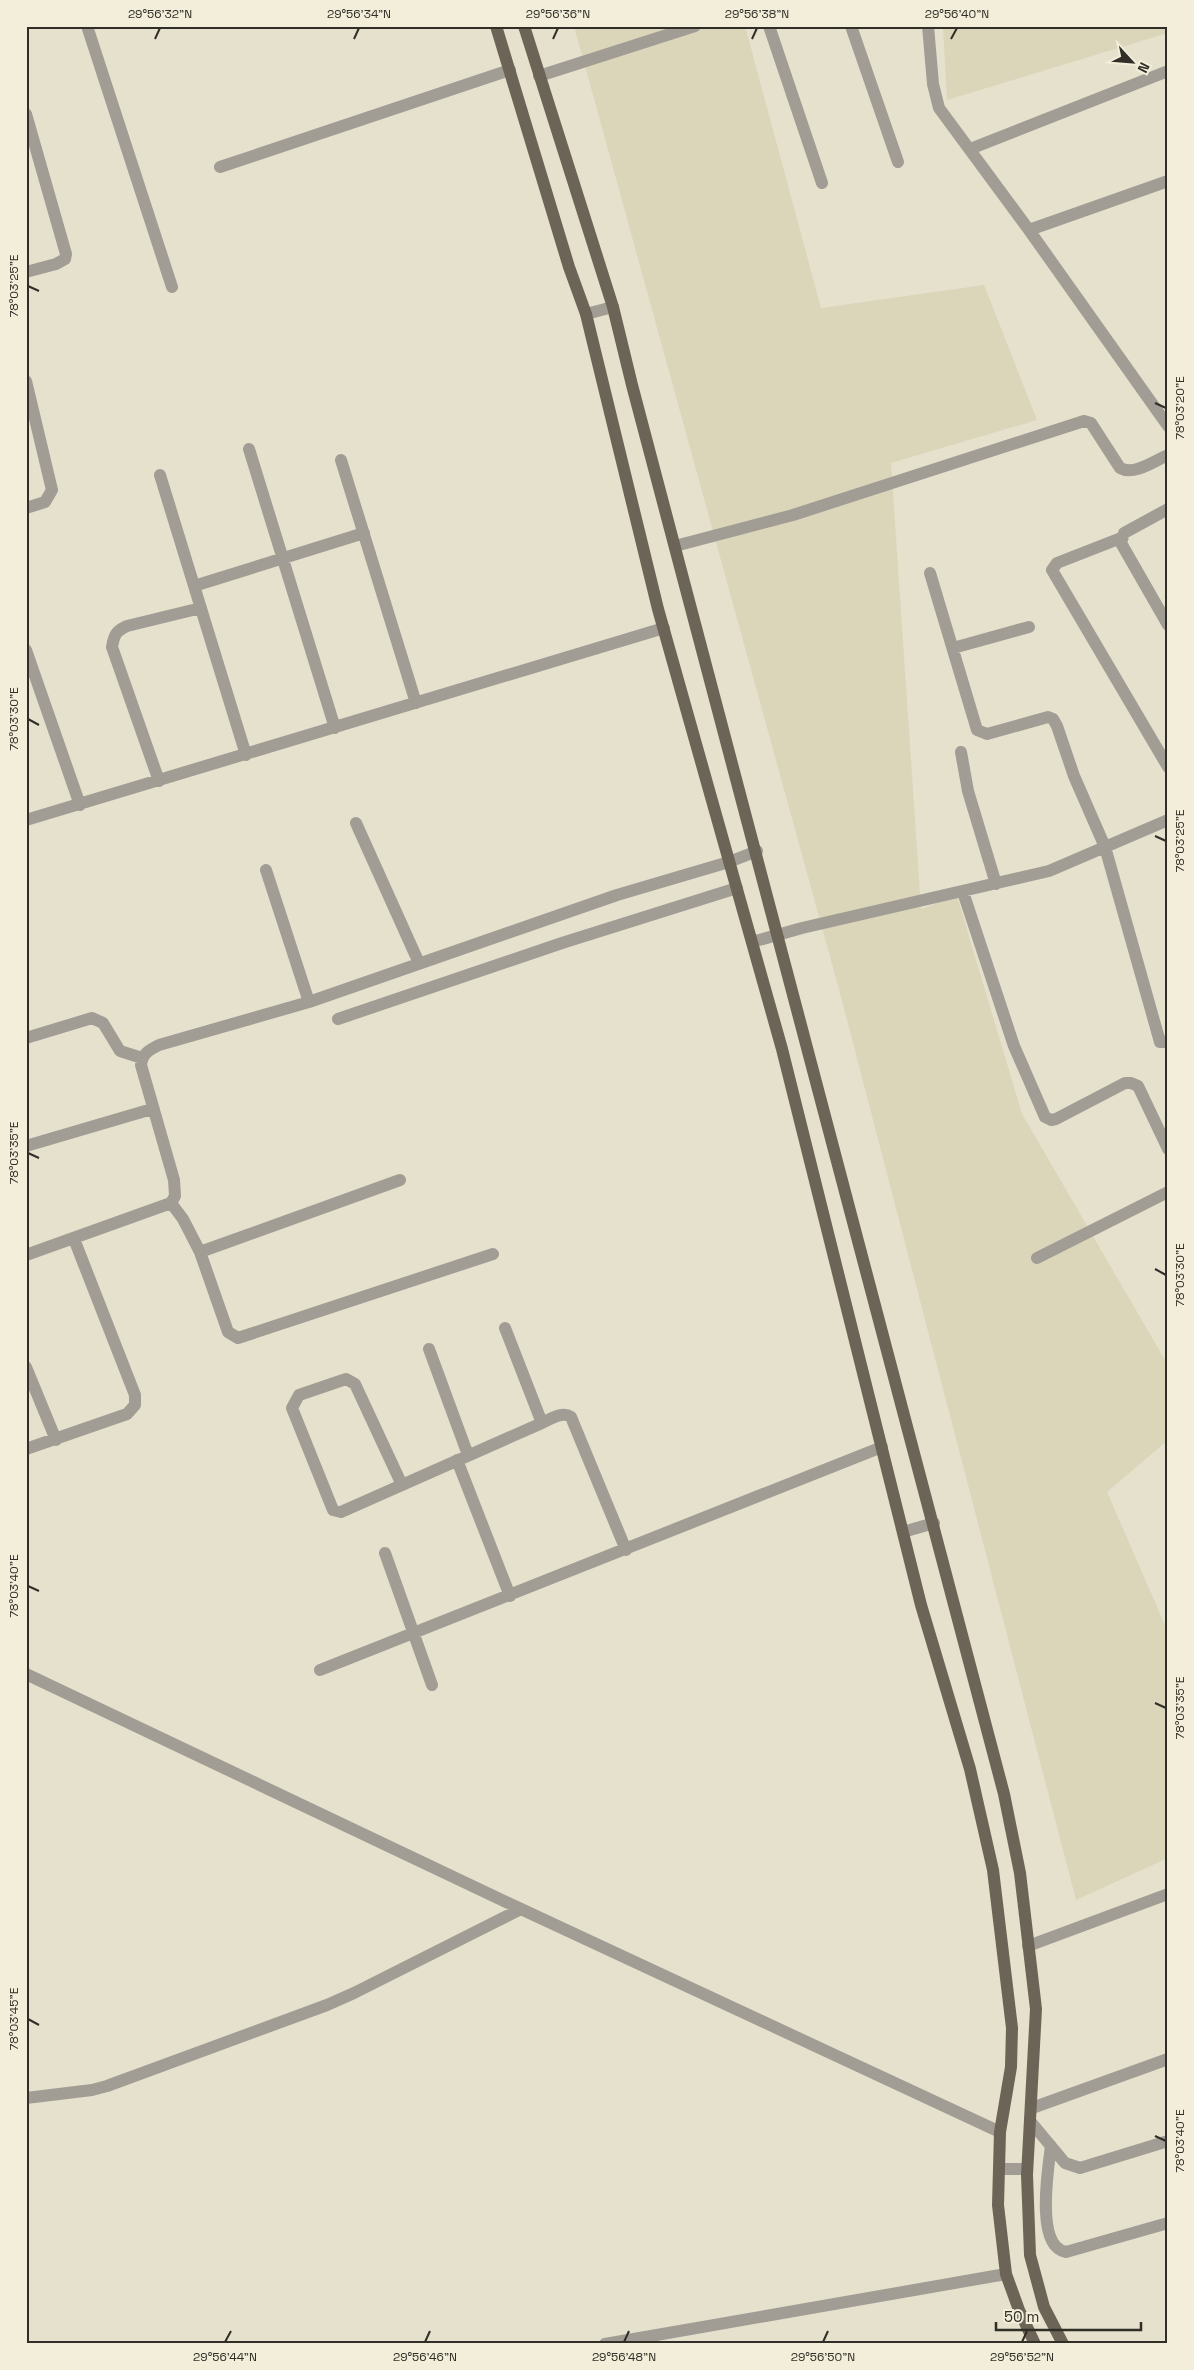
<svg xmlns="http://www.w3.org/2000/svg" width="1194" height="2370" font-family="'Space Grotesk',sans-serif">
<rect width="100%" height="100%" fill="#e5e1cd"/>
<path fill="#dbd5ba" d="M 574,26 L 745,26 L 821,308 L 984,285 L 1037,420 L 891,463 L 921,909 L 957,896 L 1022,1114 L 1168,1365 L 1168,1440 L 1107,1492 L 1168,1632 L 1168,1858 L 1076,1900 L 840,993 Z
M 943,26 L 1168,26 L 1168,33 L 947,100 Z"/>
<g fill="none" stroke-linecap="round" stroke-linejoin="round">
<path stroke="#a19d95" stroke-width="12" d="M 87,26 L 172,287
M 769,26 L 822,183
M 851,26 L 898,162
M 928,26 L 933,84 L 939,108 L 1029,230
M 539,76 L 695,26
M 26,114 L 66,254 L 65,259 L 56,264 L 26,272
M 970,149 L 1168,71
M 220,167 L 510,70
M 1168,181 L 1029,230 L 1168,426
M 586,314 L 613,307
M 26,381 L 52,490 L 45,502 L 26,508
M 249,449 L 335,728
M 341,460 L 416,703
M 160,475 L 246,755
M 1168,509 L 1124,533 L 1121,543 L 1168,625
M 1121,538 L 1057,563 L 1052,570 L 1168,767
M 675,546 L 793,515 L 1084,421 L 1091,423 L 1120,468 C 1134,476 1154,461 1168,455
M 930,573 L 977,730 L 987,734 L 1048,717 L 1053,719 L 1057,726 L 1074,776 L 1105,847 L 1160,1042 L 1168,1042
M 194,586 L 364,533
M 953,648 L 1029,627
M 26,650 L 80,805
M 961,752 L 968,791 L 996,884
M 159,781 L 112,647 C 114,635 116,631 127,626 L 201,608
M 26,820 L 664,628
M 356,823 L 419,963
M 266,870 L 309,1002
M 963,892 L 1014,1046 L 1045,1117 L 1051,1120 L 1056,1119 L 1125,1083 L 1131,1083 L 1138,1086 L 1168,1149
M 752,942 L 802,928 L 1049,871 L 1168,820
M 338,1019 L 562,943 L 737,888
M 26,1038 L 92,1018 L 103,1023 L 120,1051 L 142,1058
M 26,1146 L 152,1109
M 171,1203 L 183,1219 L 200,1252 L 228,1332 L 238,1338 L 493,1254
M 200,1252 L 400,1180
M 26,1255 L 171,1203 L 175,1196 L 174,1180 L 141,1065 C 142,1054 149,1050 159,1045 L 309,1002 L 617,895 L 729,862 L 757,851
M 1037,1258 L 1168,1192
M 505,1328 L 542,1423
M 429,1349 L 468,1455
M 26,1367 L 56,1440
M 26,1449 L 127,1414 L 135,1405 L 135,1395 L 74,1239
M 457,1460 L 510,1596
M 402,1485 L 355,1384 L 346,1379 L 299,1395 L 292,1408 L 333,1510 L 341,1512 L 542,1423 C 551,1419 562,1411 571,1417 L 626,1550
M 903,1532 L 934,1523
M 385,1553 L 432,1685
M 320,1670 L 882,1447
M 26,1674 L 521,1909 L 1000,2132
M 1028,1946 L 1168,1894
M 26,2098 L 92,2090 L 107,2086 L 327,2005 L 354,1993 L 521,1909
M 1032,2108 L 1168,2059
M 1030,2121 L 1065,2163 L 1080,2168 L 1168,2141
M 1051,2146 C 1048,2169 1035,2247 1066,2252 L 1168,2223
M 999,2169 L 1027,2169
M 605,2344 L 1006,2274"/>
<path stroke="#6c6557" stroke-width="12" d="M 496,26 L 569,267 L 586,314 L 658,609 L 782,1049 L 921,1605 L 970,1769 L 993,1870 L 1012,2028 L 1011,2067 L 1000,2132 L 998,2205 L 1006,2274 L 1019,2310 L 1035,2344
M 524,26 L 613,307 L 632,385 L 1004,1794 L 1020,1873 L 1036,2009 L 1027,2175 L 1030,2255 L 1044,2307 L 1063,2344"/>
</g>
<path fill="none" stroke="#302e27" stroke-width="2" d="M 155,39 L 160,28M 354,39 L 359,28M 553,39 L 558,28M 752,39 L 757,28M 951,39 L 957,28M 28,286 L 39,291M 1155,403 L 1166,408M 28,719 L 39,725M 1155,836 L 1166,841M 28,1153 L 39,1158M 1155,1269 L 1166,1275M 28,1586 L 39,1591M 1155,1703 L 1166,1708M 28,2019 L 39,2025M 1155,2136 L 1166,2141M 225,2342 L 231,2331M 425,2342 L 430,2331M 624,2342 L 629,2331M 823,2342 L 828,2331M 1022,2342 L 1027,2331"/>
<rect width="1194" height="2370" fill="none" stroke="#f3eeda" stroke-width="55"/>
<g transform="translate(1132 62) rotate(116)" stroke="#f3eeda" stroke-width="4" paint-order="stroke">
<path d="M0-4L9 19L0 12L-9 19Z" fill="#302e27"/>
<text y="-8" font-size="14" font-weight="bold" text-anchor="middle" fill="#302e27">N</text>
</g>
<path d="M996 2322v8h145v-8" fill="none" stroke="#302e27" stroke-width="2.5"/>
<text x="1004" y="2322" font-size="15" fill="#302e27" stroke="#f3eeda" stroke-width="4" paint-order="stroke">50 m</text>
<rect x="28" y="28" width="1138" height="2314" fill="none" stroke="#302e27" stroke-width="2"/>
<g font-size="12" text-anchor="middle" fill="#302e27">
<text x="160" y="18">29°56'32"N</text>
<text x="359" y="18">29°56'34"N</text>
<text x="558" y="18">29°56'36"N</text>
<text x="757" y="18">29°56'38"N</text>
<text x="957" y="18">29°56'40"N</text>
<text transform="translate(14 286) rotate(-90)" y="4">78°03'25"E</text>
<text transform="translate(1180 408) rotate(-90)" y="4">78°03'20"E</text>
<text transform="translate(14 719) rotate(-90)" y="4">78°03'30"E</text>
<text transform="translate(1180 841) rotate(-90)" y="4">78°03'25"E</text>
<text transform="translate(14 1153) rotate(-90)" y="4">78°03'35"E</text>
<text transform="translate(1180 1275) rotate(-90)" y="4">78°03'30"E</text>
<text transform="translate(14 1586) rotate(-90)" y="4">78°03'40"E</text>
<text transform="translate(1180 1708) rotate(-90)" y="4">78°03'35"E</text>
<text transform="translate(14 2019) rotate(-90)" y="4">78°03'45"E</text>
<text transform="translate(1180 2141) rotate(-90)" y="4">78°03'40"E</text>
<text x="225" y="2361">29°56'44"N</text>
<text x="425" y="2361">29°56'46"N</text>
<text x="624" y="2361">29°56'48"N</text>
<text x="823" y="2361">29°56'50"N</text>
<text x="1022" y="2361">29°56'52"N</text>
</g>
</svg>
